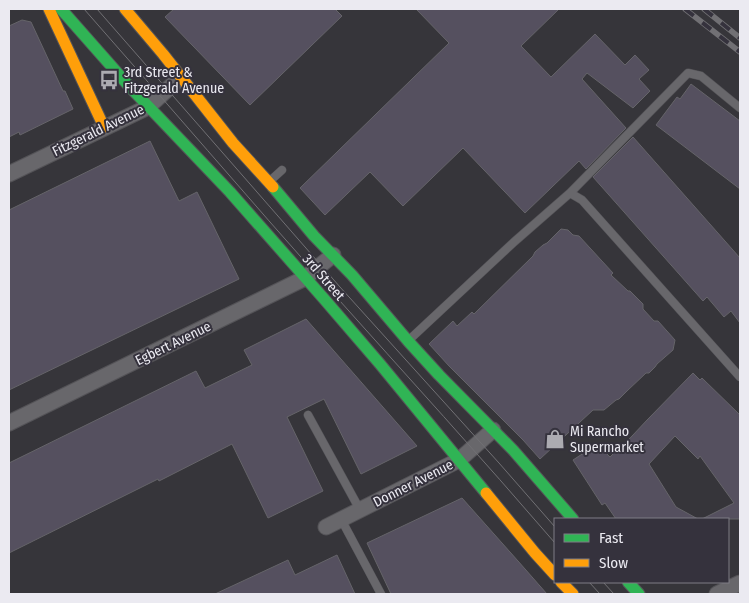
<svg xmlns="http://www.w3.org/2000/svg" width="749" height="603" font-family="'Fira Sans Condensed',sans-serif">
<rect width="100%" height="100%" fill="#36353a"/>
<path fill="#55505f" stroke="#656469" d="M 174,9 L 335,9 L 342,16 L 250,105 L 165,17 Z
M 416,9 L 559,9 L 521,46 L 551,77 L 595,34 L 625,65 L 635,55 L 649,70 L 639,79 L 650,91 L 633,108 L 587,73 L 582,79 L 626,128 L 586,169 L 579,161 L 525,213 L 463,148 L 403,206 L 370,172 L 325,215 L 300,188 L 449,43 Z
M 22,20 L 31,22 L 63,91 L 65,91 L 73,109 L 20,135 L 19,132 L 9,137 L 9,26 Z
M 691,84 L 740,121 L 740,189 L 656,125 L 677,97 L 680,99 Z
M 633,137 L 740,258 L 740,323 L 731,311 L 724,317 L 707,297 L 703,301 L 593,177 Z
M 150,141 L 179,201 L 197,192 L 239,279 L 9,390 L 9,210 Z
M 561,229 L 568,230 L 573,235 L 579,236 L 613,273 L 611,275 L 628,291 L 630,291 L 643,304 L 643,309 L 654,321 L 658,321 L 675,340 L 673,350 L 657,364 L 655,367 L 649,373 L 646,373 L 627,391 L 619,399 L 616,400 L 604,410 L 593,410 L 540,459 L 523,440 L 449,366 L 429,344 L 453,321 L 457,326 L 472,312 L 474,314 L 533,256 L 535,252 L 543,245 L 547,243 Z
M 306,319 L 417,446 L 361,474 L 324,399 L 287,417 L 323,491 L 268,518 L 232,444 L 159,481 L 158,479 L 9,553 L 9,463 L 196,371 L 205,388 L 252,365 L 244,350 Z
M 693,373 L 700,380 L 702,378 L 740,415 L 740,519 L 702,519 L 734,503 L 700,456 L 698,459 L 675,436 L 649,464 L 676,507 L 698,519 L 616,519 L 605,503 L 602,505 L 573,460 L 596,445 L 600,451 L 603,450 L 610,457 L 615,452 L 617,452 L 648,419 Z
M 462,498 L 518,561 L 547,594 L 391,594 L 367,543 Z
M 337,555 L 355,594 L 215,594 L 288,560 L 295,575 Z"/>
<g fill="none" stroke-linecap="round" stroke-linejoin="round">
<defs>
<path id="lane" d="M 271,180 L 282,170
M 570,193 L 688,73 L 701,76 L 740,108
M 409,340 L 514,242 L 570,193 L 582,200 L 740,377
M 308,415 L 360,510
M 341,519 L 381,594"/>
<path id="street" d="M 9,174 L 148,107 L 181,77
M 9,423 L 305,278 L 333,255
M 326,527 L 459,460 L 493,430
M 717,594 L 740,583"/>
<path id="fast" d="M 61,9 L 128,85 L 230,192 L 325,300 L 380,364 L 486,493
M 273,187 L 314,236 L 352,275 L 408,341 L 439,375 L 513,450 L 573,519
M 628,582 L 639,594"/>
<path id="slow" d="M 49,9 L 104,127
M 125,9 L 163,54 L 233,143 L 273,187
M 486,493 L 535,553 L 555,575
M 561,582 L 573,594"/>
</defs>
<use href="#lane" stroke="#545357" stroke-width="9"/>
<use href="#street" stroke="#545357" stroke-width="17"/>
<use href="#fast" stroke="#545357" stroke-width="13"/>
<use href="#slow" stroke="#545357" stroke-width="13"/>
<use href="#lane" stroke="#68676b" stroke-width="8"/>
<use href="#street" stroke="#68676b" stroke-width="15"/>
<use href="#fast" stroke="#30b455" stroke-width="11"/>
<use href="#slow" stroke="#ff9f0a" stroke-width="11"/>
<path stroke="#717074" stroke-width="1" d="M 84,9 C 167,103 248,198 331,291 C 406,375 482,458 555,543
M 97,9 L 340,287 L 499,463 L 555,527
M 589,582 L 600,594
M 603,582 L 614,594"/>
<defs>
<path id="rail" d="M 685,9 L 740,52
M 704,9 L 740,38"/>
</defs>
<use href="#rail" stroke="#717074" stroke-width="5.5"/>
<use href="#rail" stroke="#35323d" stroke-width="4" stroke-dasharray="11" stroke-linecap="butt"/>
</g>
<defs>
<symbol id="bus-bare" viewBox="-9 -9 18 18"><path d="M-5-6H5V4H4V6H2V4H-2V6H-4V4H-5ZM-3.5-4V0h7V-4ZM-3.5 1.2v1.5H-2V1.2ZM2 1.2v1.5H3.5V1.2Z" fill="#acabb1" stroke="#35323d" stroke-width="2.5" paint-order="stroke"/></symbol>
<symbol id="shop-bare" viewBox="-9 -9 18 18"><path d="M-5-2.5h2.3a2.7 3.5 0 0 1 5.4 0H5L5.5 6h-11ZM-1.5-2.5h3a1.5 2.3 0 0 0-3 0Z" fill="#acabb1" stroke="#35323d" stroke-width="2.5" paint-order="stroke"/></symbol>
</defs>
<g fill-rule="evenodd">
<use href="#bus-bare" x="95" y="66" width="28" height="28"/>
<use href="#shop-bare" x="541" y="425" width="28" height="28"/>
</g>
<g text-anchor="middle" stroke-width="4" stroke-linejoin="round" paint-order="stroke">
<g font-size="14" fill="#ebeaf1" stroke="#35323d" text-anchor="start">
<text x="124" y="77">3rd Street &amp;<tspan x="124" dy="16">Fitzgerald Avenue</tspan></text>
<text x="570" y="436">Mi Rancho<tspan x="570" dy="16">Supermarket</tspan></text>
</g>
<g font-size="14" fill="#ebeaf1" stroke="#35323d">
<text transform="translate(98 130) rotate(-26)" y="5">Fitzgerald Avenue</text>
<text transform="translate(324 277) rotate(49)" y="5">3rd Street</text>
<text transform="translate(173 343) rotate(-26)" y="5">Egbert Avenue</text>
<text transform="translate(413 483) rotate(-27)" y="5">Donner Avenue</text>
</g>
</g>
<rect width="749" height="603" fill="none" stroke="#ebeaf1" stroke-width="20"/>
<rect x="554" y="518" width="175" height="65" fill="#35323d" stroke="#7e7c85"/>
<rect x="564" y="534" width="25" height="8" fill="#30b455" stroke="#7e7c85"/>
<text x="599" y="543" font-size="15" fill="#ebeaf1">Fast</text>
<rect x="564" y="559" width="25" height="8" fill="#ff9f0a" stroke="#7e7c85"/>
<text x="599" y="568" font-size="15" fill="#ebeaf1">Slow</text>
</svg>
